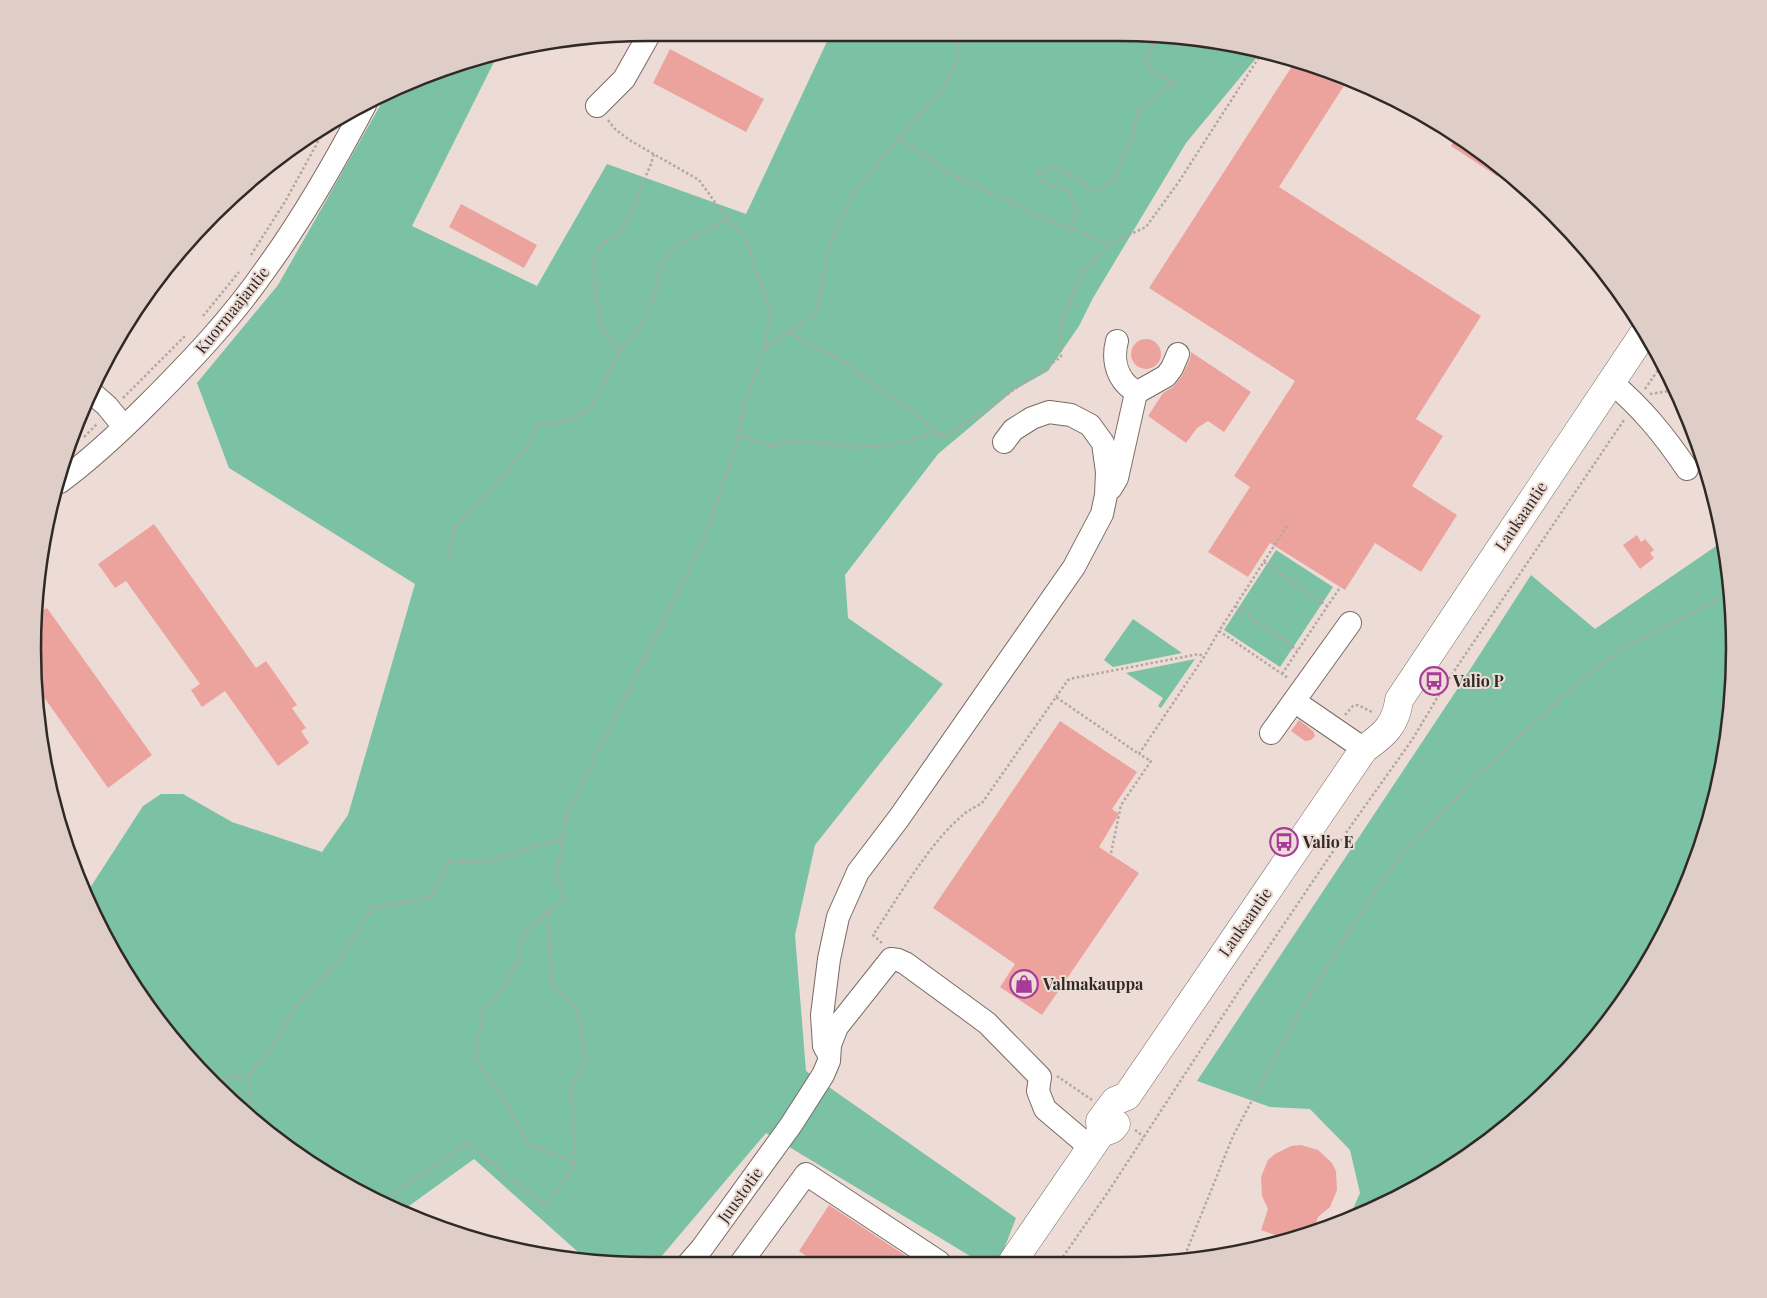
<svg xmlns="http://www.w3.org/2000/svg" width="1767" height="1298" font-family="'Playfair Display',serif">
<rect width="100%" height="100%" fill="#eddcd5"/>
<path fill="#7ac2a3" d="M 831,33 L 1158,34 L 1262,51 L 1186,143 L 1093,298 L 1079,326 L 1048,371 L 1014,390 L 938,454 L 845,575 L 848,618 L 943,684 L 815,845 L 795,935 L 806,1071 L 1016,1218 L 999,1262 L 980,1262 L 766,1133 L 655,1264 L 608,1264 L 587,1260 L 474,1159 L 402,1211 L 341,1183 L 243,1113 L 160,1024 L 115,957 L 86,894 L 143,806 L 161,794 L 183,794 L 232,822 L 322,852 L 348,815 L 415,584 L 229,468 L 197,383 L 278,285 L 385,97 L 489,54 L 499,52 L 412,226 L 537,286 L 607,164 L 746,214 Z
M 1722,542 L 1733,609 L 1729,730 L 1702,847 L 1652,957 L 1581,1056 L 1493,1138 L 1354,1219 L 1348,1220 L 1360,1193 L 1350,1150 L 1310,1109 L 1270,1107 L 1197,1081 L 1460,685 L 1531,575 L 1595,629 Z
M 1276,550 L 1333,587 L 1280,667 L 1224,630 Z
M 1133,619 L 1182,653 L 1113,667 L 1104,660 Z
M 1195,659 L 1161,708 L 1158,706 L 1163,698 L 1126,673 Z"/>
<path fill="#eca39d" d="M 670,49 L 764,99 L 746,132 L 653,83 Z
M 1296,60 L 1349,78 L 1279,187 L 1481,316 L 1416,419 L 1443,436 L 1412,486 L 1457,515 L 1421,572 L 1375,543 L 1345,590 L 1270,543 L 1248,577 L 1208,552 L 1250,487 L 1234,476 L 1295,381 L 1149,288 Z
M 1458,135 L 1502,168 L 1497,176 L 1451,146 Z
M 461,204 L 537,245 L 524,268 L 449,227 Z
M1131 354a15 15 0 1 1 30 0a15 15 0 1 1-30 0Z
M 1191,352 L 1251,392 L 1224,432 L 1208,421 L 1197,428 L 1186,443 L 1148,416 L 1163,393 L 1173,387 L 1182,376 L 1190,359 Z
M 154,524 L 256,668 L 266,661 L 297,705 L 292,708 L 306,728 L 301,731 L 309,743 L 278,766 L 225,691 L 202,707 L 191,690 L 200,684 L 126,581 L 115,588 L 98,564 Z
M 1637,535 L 1641,542 L 1645,539 L 1654,550 L 1650,553 L 1654,558 L 1640,569 L 1623,545 Z
M 47,608 L 152,755 L 108,788 L 34,683 L 39,613 Z
M 1299,720 L 1313,731 L 1315,736 L 1311,740 L 1305,741 L 1291,731 Z
M 1060,721 L 1137,772 L 1112,809 L 1119,814 L 1099,847 L 1139,873 L 1042,1015 L 1000,987 L 1015,964 L 933,908 Z
M 1301,1145 L 1318,1150 L 1332,1163 L 1336,1171 L 1337,1190 L 1330,1207 L 1318,1217 L 1314,1229 L 1283,1238 L 1261,1230 L 1268,1209 L 1262,1196 L 1261,1177 L 1268,1160 L 1275,1154 L 1291,1146 Z
M 829,1205 L 915,1262 L 816,1263 L 799,1251 Z"/>
<g fill="none" stroke-linecap="round" stroke-linejoin="round">
<defs>
<path id="minor" d="M 597,106 L 624,79 L 650,33
M 1117,341 C 1113,356 1115,373 1127,385 C 1130,388 1133,389 1136,393
M 1611,382 C 1642,408 1664,435 1687,469
M 91,392 L 107,406 L 124,427
M 60,482 C 91,459 120,432 148,404 C 190,362 231,319 265,270 C 303,218 335,162 365,105
M 1111,488 L 1117,478 L 1136,393 L 1166,376 L 1172,368 L 1178,354
M 1294,701 L 1364,749
M 1271,733 L 1350,623
M 829,1055 L 824,1046 L 822,1015 L 829,959 L 838,917 L 858,872 L 899,818 L 1074,567 L 1102,514 L 1106,495 L 1107,472 L 1103,443 L 1090,425 L 1071,415 L 1049,412 L 1032,418 L 1013,430 L 1004,442
M 741,1263 L 806,1174 L 939,1262
M 688,1264 L 702,1248 L 791,1125 L 823,1075 L 829,1061 L 830,1045 L 837,1027 L 891,959 L 898,960 L 905,963 L 987,1023 L 1040,1077 L 1038,1091 L 1045,1109 L 1091,1148"/>
<path id="major" d="M 1101,1133 L 1100,1121 L 1115,1101 L 1127,1096 L 1364,749 C 1384,735 1396,725 1399,700 L 1644,333
M 1013,1261 L 1101,1133 L 1112,1129 L 1116,1124"/>
</defs>
<use href="#minor" stroke="#796a64" stroke-width="24"/>
<use href="#major" stroke="#796a64" stroke-width="29"/>
<path stroke="#b4a6a0" stroke-width="2.5" stroke-dasharray="2.5 2.5" stroke-linecap="butt" d="M 608,120 L 615,129 L 631,141 L 699,180 L 728,220 L 745,237 L 770,312 L 765,348
M 899,138 L 949,173 L 1035,214 L 1108,244
M 1070,229 L 1077,210 L 1068,191 L 1043,183 L 1038,171 L 1056,167 L 1079,180 L 1092,192 L 1114,180 L 1133,136 L 1138,111 L 1158,94 L 1174,83 L 1151,72 L 1146,57 L 1161,34
M 251,255 L 286,200 L 326,127
M 203,316 L 239,272
M 788,332 L 839,359 L 909,409 L 940,434
M 620,350 L 602,329 L 596,299 L 594,261 L 600,245 L 618,234 L 636,205 L 641,187 L 651,164 L 654,153
M 1645,389 L 1663,363
M 1650,394 L 1676,390
M 123,398 L 186,335
M 739,435 L 773,447 L 784,441 L 841,445 L 858,449 L 861,445 L 882,448 L 932,434 L 947,436 L 1061,357 L 1060,326 L 1083,271 L 1109,244 L 1146,227 L 1178,183 L 1263,51
M 84,437 L 98,423
M 1287,526 L 1219,631 L 1288,678
M 448,560 L 454,528 L 497,484 L 528,446 L 536,426 L 566,421 L 590,409 L 620,350 L 646,317 L 655,292 L 660,265 L 676,247 L 711,227 L 728,220
M 1264,562 L 1327,606
M 1235,606 L 1297,650
M 1282,674 L 1339,589
M 1056,697 L 1068,680 L 1074,678 L 1199,654 L 1204,657
M 1345,715 L 1353,706 L 1358,705 L 1374,713
M 1111,853 L 1121,805 L 1151,761 L 1139,754
M 548,911 L 526,930 L 517,961 L 505,985 L 483,1011 L 475,1060 L 505,1100 L 526,1143 L 575,1163
M 882,943 L 873,935 C 898,898 929,843 963,815 C 968,810 976,807 982,803 L 1056,697 L 1139,754 L 1204,657 L 1219,631
M 1057,1076 L 1092,1100
M 212,1080 L 248,1076
M 250,1118 L 248,1076 L 268,1052 L 294,1009 L 341,958 L 372,908 L 430,898 L 449,861 L 486,862 L 562,838
M 1135,1130 L 1144,1137
M 382,1202 L 466,1143 L 546,1206 L 575,1163 L 571,1086 L 587,1061 L 577,1007 L 552,986 L 548,911 L 566,899 L 557,875 L 566,815 L 704,539 L 739,435 L 743,406 L 765,348 L 817,312 L 827,252 L 853,193 L 899,138 L 942,90 L 955,66 L 962,33
M 1183,1260 L 1233,1136 L 1302,1007 L 1370,898 L 1403,852 L 1482,771 L 1567,692 L 1621,649 L 1731,593
M 1060,1261 L 1108,1192 L 1241,988 L 1338,844 L 1412,740 L 1446,683 L 1624,420"/>
<use href="#minor" stroke="#fff" stroke-width="22"/>
<use href="#major" stroke="#fff" stroke-width="28"/>
</g>
<defs>
<symbol id="bus-ring" viewBox="-11 -11 22 22"><circle r="9.5" fill="#eddcd5" stroke="#a83a99" stroke-width="1.5"/><path d="M-5-6H5V4H4V6H2V4H-2V6H-4V4H-5ZM-3.5-4V0h7V-4ZM-3.5 1.2v1.5H-2V1.2ZM2 1.2v1.5H3.5V1.2Z" fill="#a83a99"/></symbol>
<symbol id="shop-ring" viewBox="-11 -11 22 22"><circle r="9.5" fill="#eddcd5" stroke="#a83a99" stroke-width="1.5"/><path d="M-5-2.5h2.3a2.7 3.5 0 0 1 5.4 0H5L5.5 6h-11ZM-1.5-2.5h3a1.5 2.3 0 0 0-3 0Z" fill="#a83a99"/></symbol>
</defs>
<g fill-rule="evenodd">
<use href="#bus-ring" x="1418" y="665" width="32" height="32"/>
<use href="#bus-ring" x="1268" y="826" width="32" height="32"/>
<use href="#shop-ring" x="1008" y="968" width="32" height="32"/>
</g>
<g text-anchor="middle" stroke-width="4" stroke-linejoin="round" paint-order="stroke">
<g font-size="16" fill="#302a27" stroke="#eddcd5">
<text transform="translate(232 310) rotate(-51)" y="6">Kuormaajantie</text>
<text transform="translate(1521 516) rotate(-56)" y="6">Laukaantie</text>
<text transform="translate(1245 922) rotate(-55)" y="6">Laukaantie</text>
<text transform="translate(740 1195) rotate(-54)" y="6">Juustotie</text>
</g>
<g font-size="16" font-weight="bold" fill="#302a27" stroke="#eddcd5" text-anchor="start">
<text x="1453" y="687">Valio P</text>
<text x="1303" y="848">Valio E</text>
<text x="1043" y="990">Valmakauppa</text>
</g>
</g>
<path d="M0 0H1767V1298H0ZM649 41H1118A608 608 0 0 1 1726 649V649A608 608 0 0 1 1118 1257H649A608 608 0 0 1 41 649V649A608 608 0 0 1 649 41Z" fill="#decec7" fill-rule="evenodd"/>
<path fill="none" stroke="#302a27" stroke-width="2.5" d="M649 41H1118A608 608 0 0 1 1726 649V649A608 608 0 0 1 1118 1257H649A608 608 0 0 1 41 649V649A608 608 0 0 1 649 41Z"/>
</svg>
